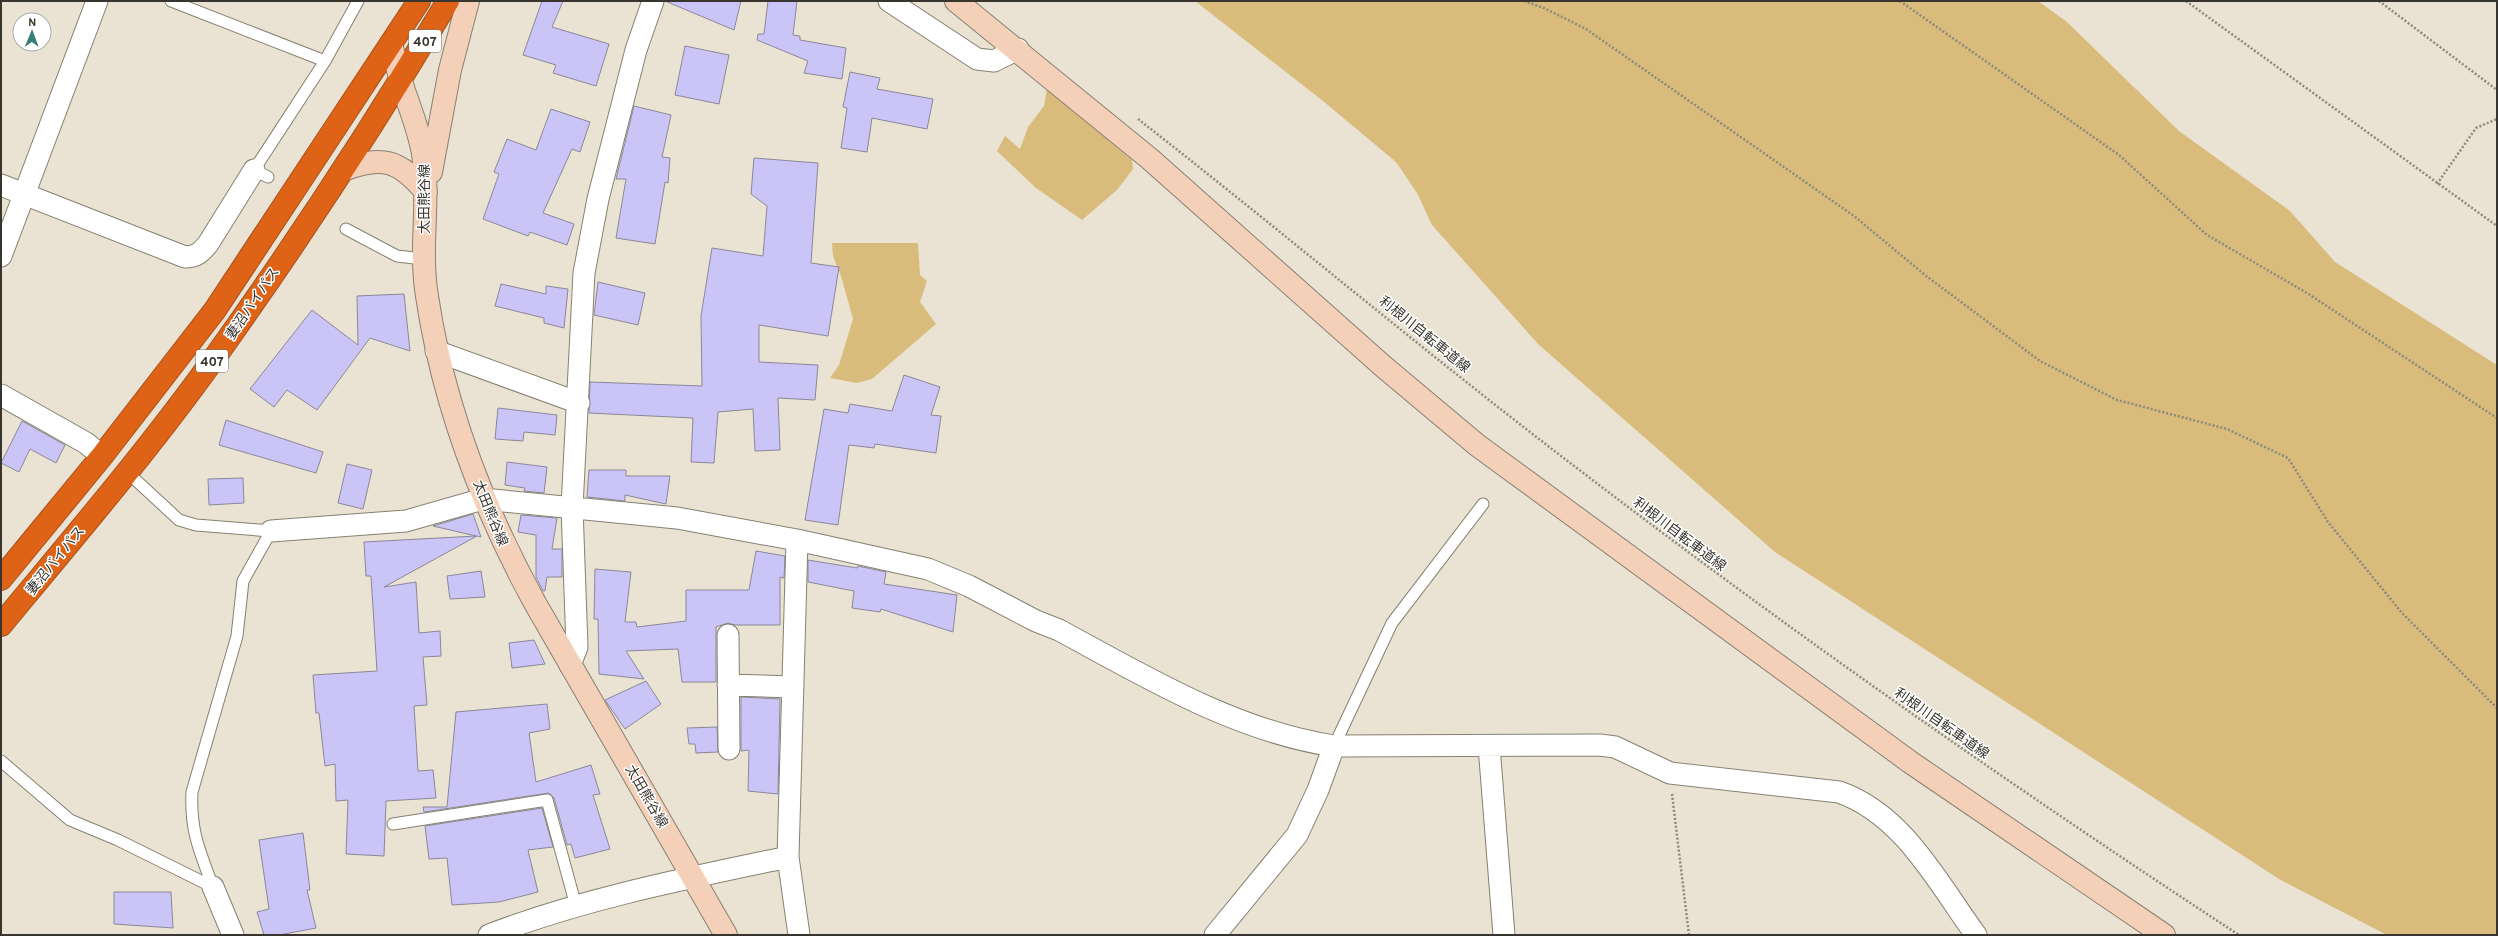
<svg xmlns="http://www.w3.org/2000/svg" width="2498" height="936" font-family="Overpass,'Noto Sans JP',sans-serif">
<rect width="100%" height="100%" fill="#eae3d3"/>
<path fill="#d9bc7c" d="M 1195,1 L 2038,1 L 2067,22 L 2179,131 L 2290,211 L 2335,262 L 2497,365 L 2497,935 L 2387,935 L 2279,879 L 1775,552 L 1538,344 L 1432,225 L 1417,193 L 1396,162 L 1323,101 Z
M 1047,88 L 1132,160 L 1133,169 L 1117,190 L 1082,220 L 1036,188 L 997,151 L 1005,136 L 1020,149 L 1028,127 L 1044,106 Z
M 832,243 L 918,243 L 920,275 L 927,281 L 920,302 L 936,324 L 872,379 L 857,383 L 830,378 L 839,365 L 853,319 L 841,276 L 833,256 Z"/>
<path fill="#cbc4f7" stroke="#8a8898" d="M 542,1 L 563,1 L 552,27 L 609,44 L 596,86 L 553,73 L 556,65 L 523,55 Z
M 665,1 L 741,1 L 734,30 Z
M 768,1 L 797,1 L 793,35 L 800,36 L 800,40 L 846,48 L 842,79 L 804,73 L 808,61 L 757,40 L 758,34 L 764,34 Z
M 685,46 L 729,55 L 719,104 L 675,95 Z
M 850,72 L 880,78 L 877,89 L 933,99 L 927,129 L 872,118 L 867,152 L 841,148 L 847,108 L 843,107 Z
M 634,106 L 671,115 L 662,157 L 670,158 L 668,183 L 665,182 L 655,244 L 616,238 L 626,179 L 616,179 Z
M 551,109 L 590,122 L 580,152 L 572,149 L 543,213 L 574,224 L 567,245 L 530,232 L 528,236 L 483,219 L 499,174 L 494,172 L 507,139 L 536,150 Z
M 754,158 L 818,163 L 811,263 L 839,267 L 828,336 L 759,325 L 759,362 L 818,365 L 815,400 L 778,398 L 780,450 L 755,451 L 753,409 L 718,412 L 714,463 L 691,462 L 693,418 L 589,413 L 590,382 L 702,386 L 701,316 L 712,248 L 763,256 L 767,206 L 751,194 Z
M 598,282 L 645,293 L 638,325 L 594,315 Z
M 501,284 L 546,294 L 546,286 L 568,289 L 564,328 L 544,323 L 544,318 L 495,306 Z
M 404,294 L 410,351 L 370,338 L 317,410 L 287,390 L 274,407 L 250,389 L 312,310 L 358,345 L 357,296 Z
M 904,375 L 940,387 L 931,415 L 941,416 L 936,453 L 875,444 L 874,448 L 849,445 L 838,525 L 805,520 L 824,409 L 848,413 L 850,404 L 892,411 Z
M 498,408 L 557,415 L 555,435 L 524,432 L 523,441 L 495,439 Z
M 226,420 L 323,452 L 316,473 L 219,445 Z
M 22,421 L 65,445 L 56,463 L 30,449 L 19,472 L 1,463 Z
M 507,462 L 547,467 L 544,493 L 524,491 L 525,488 L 505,485 Z
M 347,464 L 372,470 L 363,509 L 338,503 Z
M 589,470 L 626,470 L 626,476 L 670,476 L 666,504 L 625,495 L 625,501 L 587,497 Z
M 243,478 L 244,503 L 209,505 L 208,479 Z
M 473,514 L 481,537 L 477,536 L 384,587 L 416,582 L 419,633 L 440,631 L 441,656 L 423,657 L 427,705 L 414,706 L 418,771 L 433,770 L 436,798 L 386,801 L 384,856 L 346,854 L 348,800 L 336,801 L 335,764 L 325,766 L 319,713 L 316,713 L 313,675 L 377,671 L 371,576 L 366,576 L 364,542 L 476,536 L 433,526 Z
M 521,515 L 557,518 L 552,549 L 562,549 L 562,577 L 547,577 L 545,591 L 543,591 L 536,577 L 536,535 L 518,532 Z
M 756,551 L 785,556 L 784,578 L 780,577 L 780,625 L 735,625 L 728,623 L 716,627 L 716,682 L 682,682 L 678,649 L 626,651 L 644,679 L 599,674 L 598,619 L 594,619 L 595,569 L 631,572 L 625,622 L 636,622 L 637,627 L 686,621 L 686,590 L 749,590 Z
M 808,560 L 857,568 L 858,566 L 886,572 L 884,584 L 957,595 L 953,632 L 881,609 L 880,612 L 852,608 L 854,591 L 808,582 Z
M 481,571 L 485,597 L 450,599 L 447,576 Z
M 534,640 L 545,664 L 512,668 L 509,643 Z
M 646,681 L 661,704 L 625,729 L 605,700 Z
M 741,697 L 780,699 L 778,794 L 748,791 L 749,750 L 741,751 Z
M 547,704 L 550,729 L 529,733 L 536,782 L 591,765 L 600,794 L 593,795 L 610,849 L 575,858 L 571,844 L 567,845 L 554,798 L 549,793 L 424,812 L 423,807 L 447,807 L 456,712 Z
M 717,727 L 718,752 L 696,753 L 695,744 L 689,744 L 687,728 Z
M 542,808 L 553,847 L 528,850 L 538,892 L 499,902 L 452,905 L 447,858 L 429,859 L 425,826 Z
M 303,833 L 310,890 L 307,890 L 316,928 L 279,935 L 264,935 L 257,912 L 269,909 L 259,840 Z
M 114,892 L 171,892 L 173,928 L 114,924 Z"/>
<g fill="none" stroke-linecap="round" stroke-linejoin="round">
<defs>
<path id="lane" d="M 171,1 L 325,61
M 268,177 L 254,170 L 325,61 L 358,1
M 346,229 L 397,256 L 423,259
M 127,472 L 179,520 L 196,525 L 271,531 L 243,581 L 237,636 L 192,792 C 190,831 200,852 213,887
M 1334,746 L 1392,623 L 1483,504
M 1,761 L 70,820 L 118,840 L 213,887
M 393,824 L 547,800 L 576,906"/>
<path id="street" d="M 889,1 L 977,59 L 994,61 L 1018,49
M 1,185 L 185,257 C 197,257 201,252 208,244 L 254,170
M 1,256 L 97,1
M 436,351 L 579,403
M 1,395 L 86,443 L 102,456
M 271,531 L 406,521 L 483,499 L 677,518 L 797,540 L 928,569 L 969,586 L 1036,621 L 1059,630 C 1146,677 1235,731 1334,746 L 1600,745 L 1615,747 L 1670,773 L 1839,792 C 1903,814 1938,883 1976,935
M 797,540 L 788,857 L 799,935
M 728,635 L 729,749
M 570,665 L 577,647 L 572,507 L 584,273 L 598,199 L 636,50 L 653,1
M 728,685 L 793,687
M 1489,746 L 1504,935
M 213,887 L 233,935
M 489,935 C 586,898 688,878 788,857
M 1215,935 L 1297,835 L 1318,790 L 1334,746"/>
<path id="secondary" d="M 956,1 L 1150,159 L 1384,367 L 1477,445 L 1910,762 L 2164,935
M 391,44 C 396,62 400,81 407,99 C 413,117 420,135 423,154 C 430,201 419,249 427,296 C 443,404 483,508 535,603 L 726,935
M 343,170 C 383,155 399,160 426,192
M 431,172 L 450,70 L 468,1"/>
<path id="highway" d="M 1,579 L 102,456 L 215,310 L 419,1
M 1,625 C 73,538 147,452 213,360 C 296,244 375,124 448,1"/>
</defs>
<use href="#lane" stroke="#878071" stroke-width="13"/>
<use href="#street" stroke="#878071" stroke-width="23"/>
<use href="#secondary" stroke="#878071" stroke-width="24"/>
<use href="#highway" stroke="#a4531f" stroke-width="24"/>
<path stroke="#8d897d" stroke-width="2.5" stroke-dasharray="2 2" stroke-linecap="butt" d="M 1524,1 L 1544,8 L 1586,29 L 1854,216 L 1925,275 L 2040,361 L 2117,400 L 2227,429 L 2288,458 L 2328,522 L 2402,613 L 2497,708
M 1900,1 L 2119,155 L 2207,235 L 2307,293 L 2497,418
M 2186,1 L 2497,226
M 2379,1 L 2497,90
M 1138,119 C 1288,236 1434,360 1586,475 C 1798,637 2016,789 2239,935
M 2437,184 L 2476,128 L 2497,119
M 1672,794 L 1689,935"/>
<use href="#lane" stroke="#fff" stroke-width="11"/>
<use href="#street" stroke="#fff" stroke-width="21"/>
<use href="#secondary" stroke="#f5d0b9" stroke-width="22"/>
<use href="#highway" stroke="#de6317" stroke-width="22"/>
</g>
<g text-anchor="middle" stroke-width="3" stroke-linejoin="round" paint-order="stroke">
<g fill="#fff" stroke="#73726d" stroke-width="1">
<rect x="409" y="30" width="32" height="22" rx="3"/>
<rect x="196" y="350" width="32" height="22" rx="3"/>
</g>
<g font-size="13" font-weight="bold" fill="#37352e">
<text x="425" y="46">407</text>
<text x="212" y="366">407</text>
</g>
<g font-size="14" fill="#37352e" stroke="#fff">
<text transform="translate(424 199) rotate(-90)" y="5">太田熊谷線</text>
<text transform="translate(252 303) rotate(-56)" y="5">妻沼バイパス</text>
<text transform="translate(1425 334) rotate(39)" y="5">利根川自転車道線</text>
<text transform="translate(491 513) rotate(68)" y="5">太田熊谷線</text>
<text transform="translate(1680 534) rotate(37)" y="5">利根川自転車道線</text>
<text transform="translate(55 560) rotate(-51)" y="5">妻沼バイパス</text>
<text transform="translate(1942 723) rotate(35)" y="5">利根川自転車道線</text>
<text transform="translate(647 796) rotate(60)" y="5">太田熊谷線</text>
</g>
</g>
<rect width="2498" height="936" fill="none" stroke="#37352e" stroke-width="4"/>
<g transform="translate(32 32) rotate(1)"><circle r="19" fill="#ffffff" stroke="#afaeab"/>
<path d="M0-3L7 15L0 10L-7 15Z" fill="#377f79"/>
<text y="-6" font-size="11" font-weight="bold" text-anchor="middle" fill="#37352e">N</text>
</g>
</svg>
